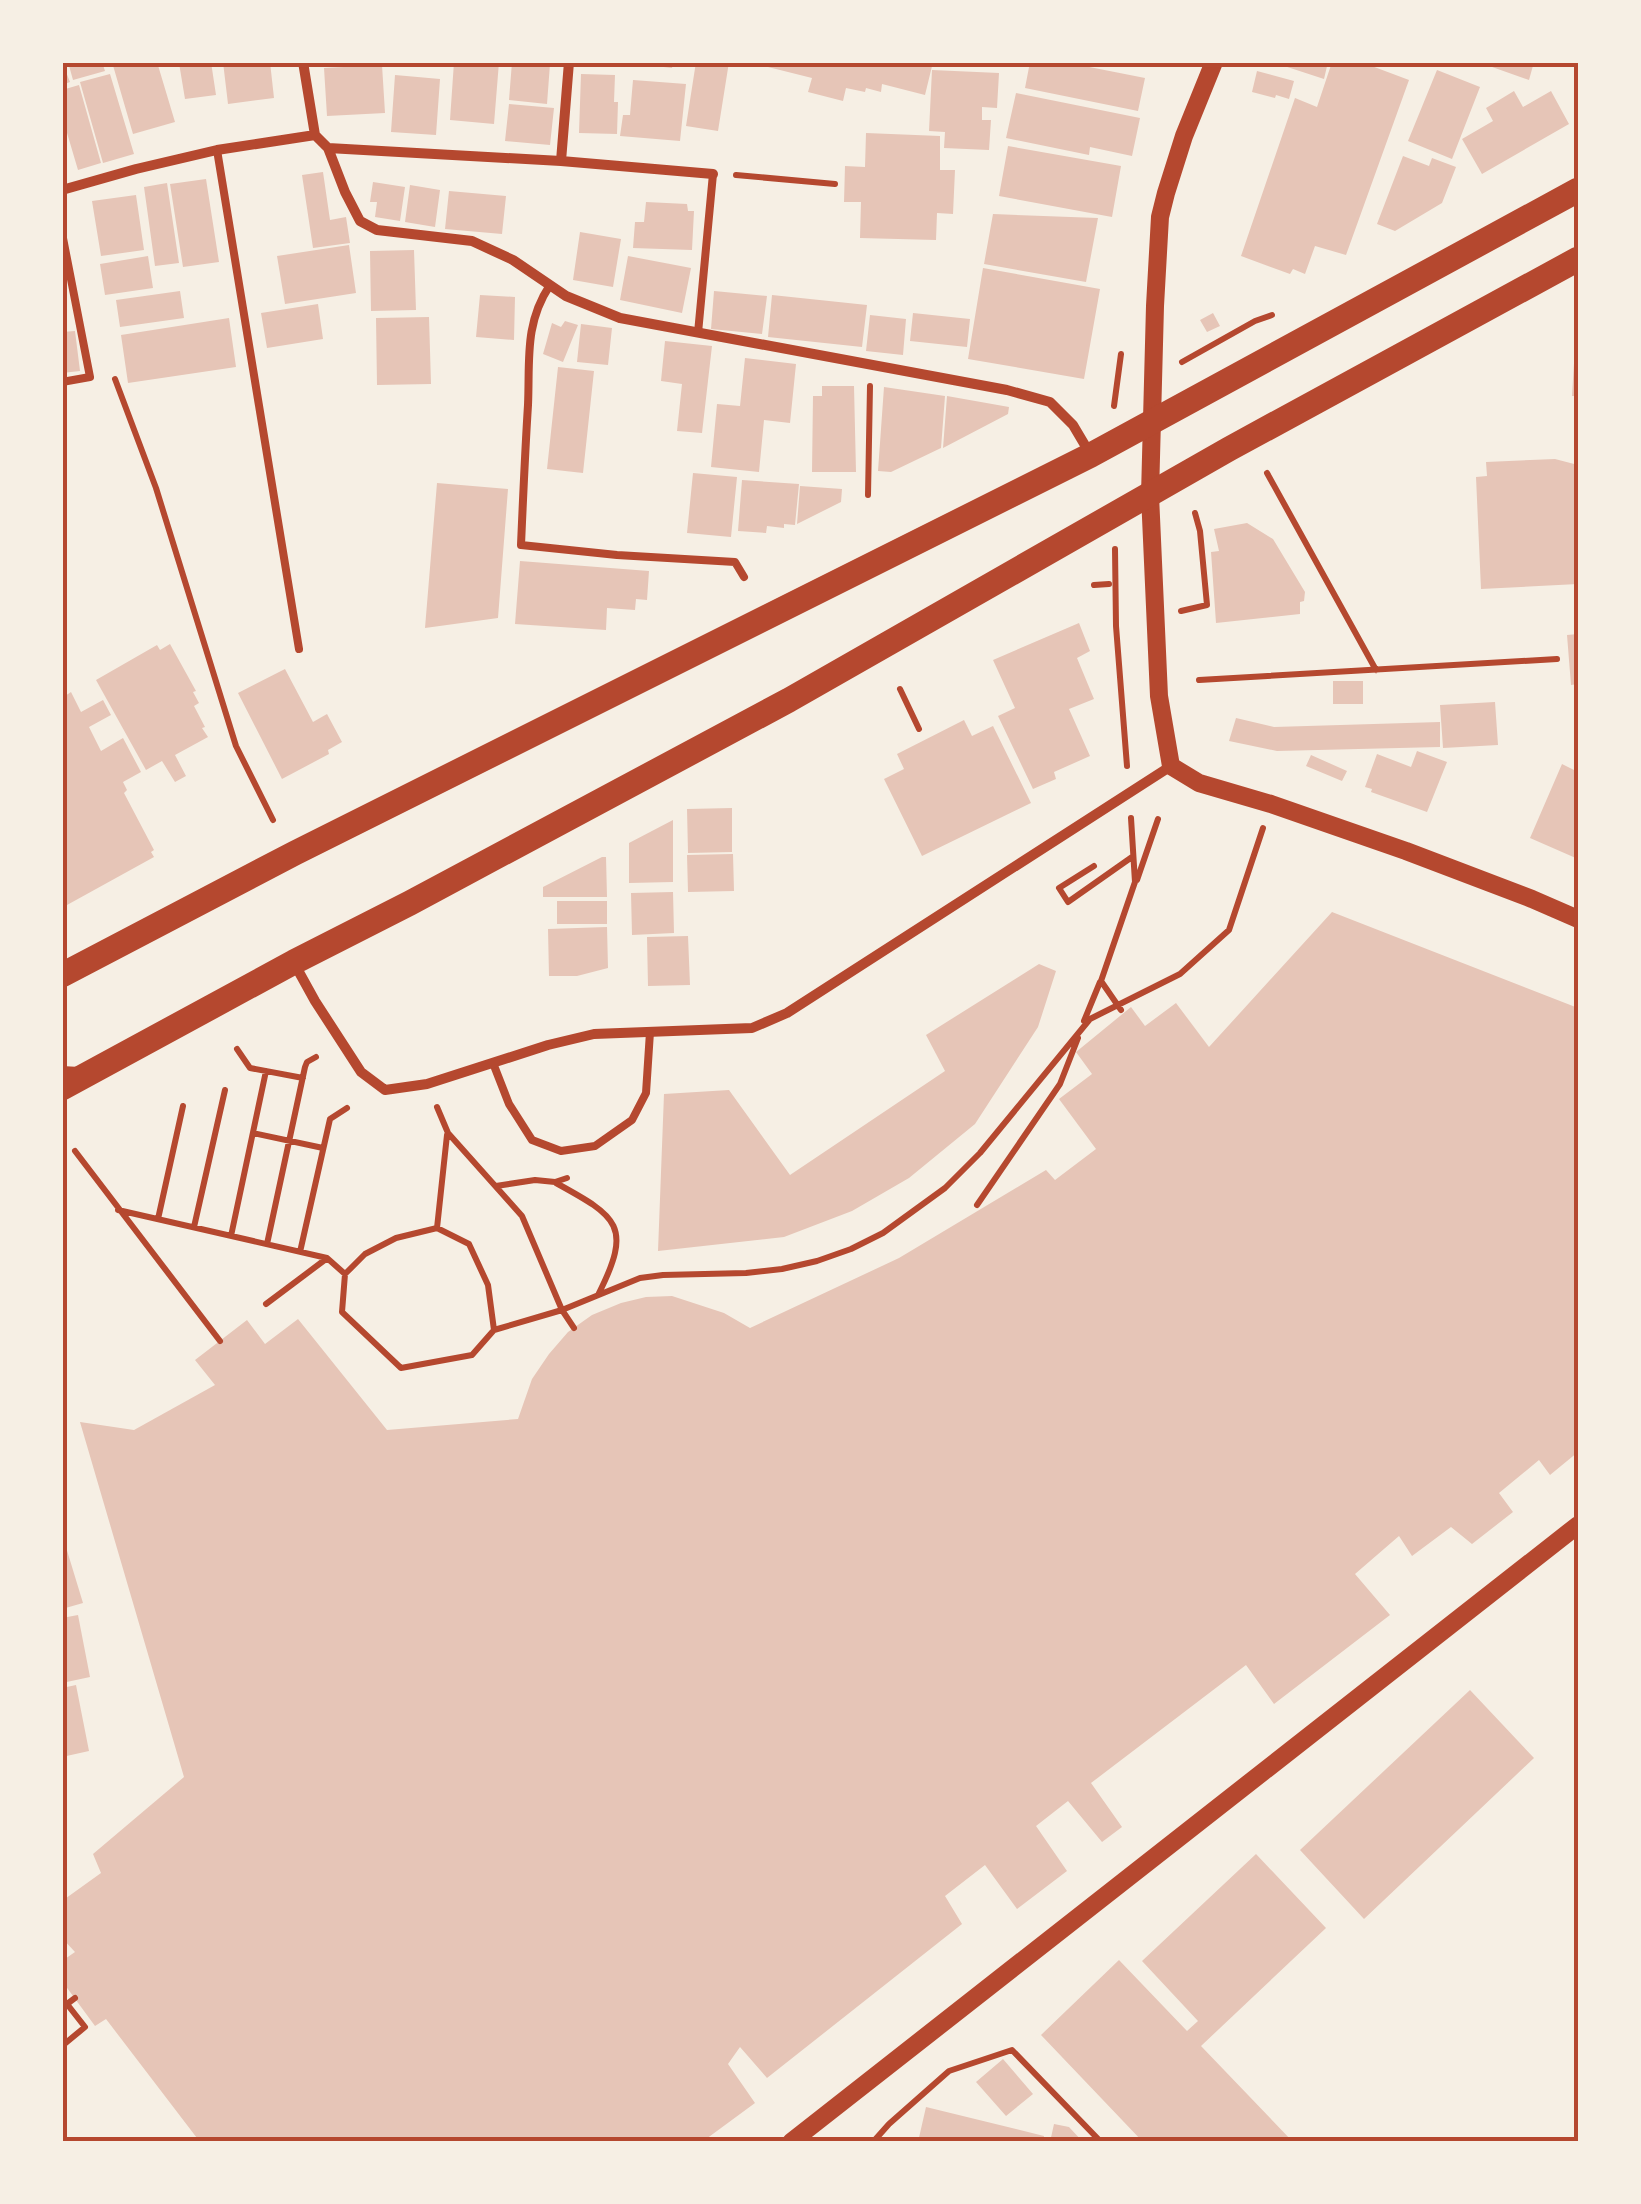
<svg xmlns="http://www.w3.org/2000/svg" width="1641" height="2204" font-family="'IBM Plex Serif',serif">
<rect width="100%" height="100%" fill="#f6efe4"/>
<path fill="#e6c5b7" d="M 62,62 L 70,82 L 62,85 Z
M 68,62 L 102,62 L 105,71 L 73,80 Z
M 112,62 L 157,62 L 175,122 L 133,134 Z
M 211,62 L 216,95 L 185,99 L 179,63 Z
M 223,62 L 270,62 L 274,98 L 228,104 Z
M 454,62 L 499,62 L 494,124 L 450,120 Z
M 512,62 L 550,64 L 547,104 L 509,100 Z
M 647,62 L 673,62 L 672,68 L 647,65 Z
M 696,62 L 729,62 L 718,131 L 686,126 Z
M 769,62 L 933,62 L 925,95 L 882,84 L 881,92 L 866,88 L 865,92 L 846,88 L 843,101 L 808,92 L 812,78 L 768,67 Z
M 1030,62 L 1064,62 L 1145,78 L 1138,111 L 1025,88 Z
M 1272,62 L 1328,62 L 1324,79 Z
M 1332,62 L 1361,62 L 1409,80 L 1346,255 L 1315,246 L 1305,274 L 1293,269 L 1290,274 L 1241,256 L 1295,98 L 1317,107 Z
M 1478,62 L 1534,62 L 1529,80 Z
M 382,65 L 385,113 L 327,116 L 324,68 Z
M 932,70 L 999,73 L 997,108 L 982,107 L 982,120 L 991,120 L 989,150 L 944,148 L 945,132 L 929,131 Z
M 1437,70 L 1480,87 L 1452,159 L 1408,141 Z
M 1257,71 L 1294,81 L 1289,99 L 1276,95 L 1275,98 L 1252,92 Z
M 110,74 L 134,154 L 103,163 L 80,82 Z
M 581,74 L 615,75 L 614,102 L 618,102 L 617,134 L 579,133 Z
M 395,75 L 440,79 L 436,135 L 391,132 Z
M 633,80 L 686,84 L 680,141 L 620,136 L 623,115 L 630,115 Z
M 79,85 L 101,163 L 78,170 L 62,116 L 62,90 Z
M 1514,91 L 1523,107 L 1551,91 L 1569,124 L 1482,174 L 1462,139 L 1493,121 L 1486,108 Z
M 1016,93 L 1140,118 L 1132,156 L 1090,147 L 1089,155 L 1006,138 Z
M 509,104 L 554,108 L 550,145 L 505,141 Z
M 866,133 L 940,136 L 940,170 L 955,170 L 953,214 L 937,213 L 936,240 L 860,238 L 861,202 L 844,202 L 845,166 L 865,167 Z
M 1008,146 L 1121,166 L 1112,217 L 999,196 Z
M 1403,156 L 1429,166 L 1432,158 L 1456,167 L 1442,203 L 1395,231 L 1377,224 Z
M 323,172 L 330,220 L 346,217 L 350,243 L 313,248 L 302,175 Z
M 206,179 L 219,262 L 183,267 L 170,184 Z
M 373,182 L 405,187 L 400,221 L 375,217 L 377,202 L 370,202 Z
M 167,183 L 179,263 L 155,266 L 144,187 Z
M 410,185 L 440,190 L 435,227 L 405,222 Z
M 449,191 L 506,196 L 502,234 L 445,229 Z
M 136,195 L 144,250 L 101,256 L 92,201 Z
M 646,202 L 687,204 L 688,211 L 694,211 L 692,250 L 633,248 L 635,222 L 644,222 Z
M 993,214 L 1098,218 L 1086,282 L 984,264 Z
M 580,232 L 621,239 L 613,287 L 573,280 Z
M 349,245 L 356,293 L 285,304 L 277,256 Z
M 414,250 L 416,310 L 371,311 L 370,251 Z
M 148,256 L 153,288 L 105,295 L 100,264 Z
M 628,256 L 691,268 L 682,313 L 620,300 Z
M 983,268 L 1100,289 L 1084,379 L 968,359 Z
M 180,291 L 184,318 L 120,327 L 116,300 Z
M 714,291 L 767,296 L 762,334 L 711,329 Z
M 480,295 L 515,297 L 514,340 L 476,337 Z
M 772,295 L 867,305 L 862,347 L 768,337 Z
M 318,304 L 323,339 L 267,348 L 261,313 Z
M 913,313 L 970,319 L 967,347 L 910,341 Z
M 1213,313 L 1220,326 L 1207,332 L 1200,320 Z
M 870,315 L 906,319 L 903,355 L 866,351 Z
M 429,317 L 431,384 L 377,385 L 376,318 Z
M 229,318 L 236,367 L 128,383 L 121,335 Z
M 565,321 L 578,325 L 563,362 L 543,354 L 552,323 L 561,327 Z
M 581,324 L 612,328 L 608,365 L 577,362 Z
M 1576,330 L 1578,330 L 1578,396 L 1572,396 Z
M 75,331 L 80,371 L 62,373 L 62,332 Z
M 665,341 L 712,346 L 702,433 L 677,431 L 682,384 L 661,381 Z
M 745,358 L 796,364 L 790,423 L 764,420 L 759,472 L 711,467 L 717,404 L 740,406 Z
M 558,367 L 594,371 L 583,473 L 547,469 Z
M 822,386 L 854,386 L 856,472 L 812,472 L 813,396 L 822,396 Z
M 884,387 L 945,396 L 941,448 L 891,472 L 878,471 Z
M 947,396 L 1009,407 L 1008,414 L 943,448 Z
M 1555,459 L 1578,465 L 1578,584 L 1481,589 L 1476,477 L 1487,476 L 1486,462 Z
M 693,473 L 737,477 L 731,537 L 687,533 Z
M 742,480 L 799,484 L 795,525 L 784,524 L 784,528 L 767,526 L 766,533 L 738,531 Z
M 437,483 L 508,489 L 498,618 L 425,628 Z
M 800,486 L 842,489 L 841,502 L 797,524 Z
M 1247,523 L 1273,539 L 1305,592 L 1304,601 L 1300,602 L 1300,614 L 1216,623 L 1211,552 L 1219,551 L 1214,529 Z
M 520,561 L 649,571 L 647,600 L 636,599 L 635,610 L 607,608 L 606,630 L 515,624 Z
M 1079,623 L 1090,651 L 1077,658 L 1094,699 L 1069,709 L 1090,756 L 1054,772 L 1056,779 L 1033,789 L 998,716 L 1015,708 L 993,660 Z
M 1578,634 L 1578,684 L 1571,685 L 1567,635 Z
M 170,644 L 196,691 L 193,692 L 199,703 L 194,706 L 205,727 L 202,728 L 208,737 L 175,755 L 186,776 L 175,782 L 162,761 L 146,770 L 96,680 L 157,645 L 160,650 Z
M 285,669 L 313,722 L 327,714 L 342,742 L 328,750 L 329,754 L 282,779 L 238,693 Z
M 1333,681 L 1363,681 L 1363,704 L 1333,704 Z
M 62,691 L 65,696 L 71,692 L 81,712 L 103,700 L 111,715 L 89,727 L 101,751 L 123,738 L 141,772 L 123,782 L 127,790 L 124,793 L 154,850 L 151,852 L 154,857 L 67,905 L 62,896 Z
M 1495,702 L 1498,745 L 1443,748 L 1440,705 Z
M 1236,718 L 1274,727 L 1440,722 L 1440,747 L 1277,751 L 1229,741 Z
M 964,720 L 972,736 L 993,726 L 1031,803 L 922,856 L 884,779 L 904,769 L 897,754 Z
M 1417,751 L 1447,762 L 1427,812 L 1371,792 L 1372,789 L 1365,787 L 1377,754 L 1411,767 Z
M 1311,755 L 1347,771 L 1342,781 L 1306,766 Z
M 1562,764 L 1578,772 L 1578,859 L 1530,838 Z
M 732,808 L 732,852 L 688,853 L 687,809 Z
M 673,820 L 673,882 L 629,883 L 629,843 Z
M 733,854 L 734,891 L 688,892 L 687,855 Z
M 602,857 L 606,857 L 607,897 L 543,897 L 543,887 Z
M 673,892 L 674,933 L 632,935 L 631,893 Z
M 557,901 L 607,901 L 607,924 L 557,924 Z
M 1332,912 L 1578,1008 L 1578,1452 L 1550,1475 L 1539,1460 L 1499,1493 L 1513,1512 L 1472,1544 L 1451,1527 L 1412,1556 L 1399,1536 L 1355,1574 L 1390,1615 L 1274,1704 L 1246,1665 L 1091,1783 L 1122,1827 L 1102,1842 L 1068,1801 L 1036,1826 L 1067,1871 L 1017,1909 L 985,1865 L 945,1896 L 962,1924 L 767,2078 L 740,2047 L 728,2064 L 755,2103 L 702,2142 L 200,2142 L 106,2019 L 95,2026 L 62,1981 L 62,1961 L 75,1952 L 62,1938 L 62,1901 L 101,1873 L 93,1854 L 184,1777 L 80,1422 L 134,1430 L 215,1385 L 195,1360 L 247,1320 L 265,1344 L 298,1319 L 387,1430 L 518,1419 L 532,1379 L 549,1354 L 568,1332 L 592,1315 L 621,1303 L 646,1297 L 672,1296 L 724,1313 L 750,1328 L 899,1258 L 1046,1170 L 1055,1180 L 1096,1149 L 1059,1099 L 1092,1074 L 1076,1052 L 1131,1007 L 1145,1026 L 1176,1003 L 1209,1047 Z
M 607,927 L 608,968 L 577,976 L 549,976 L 548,929 Z
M 688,936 L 690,985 L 648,986 L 647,937 Z
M 1039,964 L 1056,971 L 1038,1027 L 975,1124 L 909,1178 L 852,1211 L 784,1237 L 658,1251 L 664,1094 L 729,1090 L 790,1175 L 945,1071 L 926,1035 Z
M 62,1534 L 83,1603 L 62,1609 Z
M 78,1615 L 90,1677 L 62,1683 L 62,1618 Z
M 76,1685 L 89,1751 L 62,1757 L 62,1688 Z
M 1470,1690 L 1534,1758 L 1364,1919 L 1300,1850 Z
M 1256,1854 L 1326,1928 L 1201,2046 L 1293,2142 L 1143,2142 L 1041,2035 L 1119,1960 L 1187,2031 L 1198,2021 L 1142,1961 Z
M 1003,2059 L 1033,2094 L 1006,2116 L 976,2082 Z
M 926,2107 L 1044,2136 L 1043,2142 L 918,2142 Z
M 1054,2124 L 1069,2127 L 1083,2142 L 1050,2142 Z"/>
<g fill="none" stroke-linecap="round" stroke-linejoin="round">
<path stroke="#b5482f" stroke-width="6" d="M 736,175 L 835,184
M 1182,362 L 1255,321 L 1272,315
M 115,379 L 156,488 L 236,746 L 273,820
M 1114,406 L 1121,354
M 1267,473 L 1376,670
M 868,495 L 870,386
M 1115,549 L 1116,626 L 1127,766
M 1094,585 L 1109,584
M 1181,611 L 1207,605 L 1200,531 L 1195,513
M 1199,680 L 1557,659
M 900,689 L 919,729
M 1094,866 L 1059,888 L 1068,902 L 1132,857
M 1137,880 L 1158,819
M 1121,1010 L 1101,981 L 1135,882 L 1131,818
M 1084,1021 L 1100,982
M 237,1049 L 250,1068 L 303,1078
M 437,1107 L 448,1133 L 522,1216 L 562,1310 L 574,1328
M 253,1133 L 323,1148
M 75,1151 L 220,1341
M 556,1183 C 618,1217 633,1226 598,1295
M 496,1186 L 535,1180 L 555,1182 L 567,1178
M 977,1205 L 1060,1084 L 1078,1038
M 118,1210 L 327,1258 L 345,1274 L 342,1312 L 401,1368 L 472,1355 L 494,1330 L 488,1285 L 469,1244 L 437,1228 L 396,1238 L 365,1254 L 345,1274
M 158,1219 L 183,1106
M 194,1227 L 225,1090
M 437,1228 L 447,1135
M 231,1236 L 266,1071
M 267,1244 L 305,1067 L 307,1062 L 316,1057
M 300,1252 L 330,1119 L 347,1108
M 266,1304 L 326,1259
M 494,1330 L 562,1310 L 640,1278 L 663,1275 L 746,1273 L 782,1269 L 817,1261 L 851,1249 L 883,1233 L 945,1188 L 980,1153 L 1090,1019 L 1180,974 L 1229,930 L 1263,828
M 62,2046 L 85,2027 L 67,2004 L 75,1998
M 873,2142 L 889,2124 L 949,2071 L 1012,2050 L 1101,2142"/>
<path stroke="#b5482f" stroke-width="8" d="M 217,150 L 299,649
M 62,233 L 90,377 L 62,382
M 550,285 C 524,324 530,361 528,405 C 525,452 523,499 521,545 L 617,555 L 735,562 L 744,577
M 698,333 L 713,174
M 493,1063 L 509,1104 L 532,1140 L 561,1151 L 595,1146 L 632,1120 L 646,1093 L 650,1032
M 62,1070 L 79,1071"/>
<path stroke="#b5482f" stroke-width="10" d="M 303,62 L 315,135
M 328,148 L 345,192 L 360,221 L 377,230 L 472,241 L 513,260 L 566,296 L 620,318 L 1007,390 L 1050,402 L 1073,425 L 1089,452
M 561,161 L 569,62
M 62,190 L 136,169 L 217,150 L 315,135 L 328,148 L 561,161 L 713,174
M 294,963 L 315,1001 L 361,1072 L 385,1090 L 427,1084 L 548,1045 L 594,1034 L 752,1028 L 787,1013 L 1171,766"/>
<path stroke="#b5482f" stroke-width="18" d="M 1214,62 L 1184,136 L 1166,193 L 1160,217 L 1155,306 L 1150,495 L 1159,696 L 1171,766 L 1199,783 L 1271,804 L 1406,851 L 1532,899 L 1578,919
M 791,2142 L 1578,1525"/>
<path stroke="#b5482f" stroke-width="25" d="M 62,975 L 295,853 L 1091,455 L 1578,190
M 62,1088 L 294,962 L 410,903 L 789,700 L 1229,449 L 1578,259"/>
</g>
<rect width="1641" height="2204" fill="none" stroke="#f6efe4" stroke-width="130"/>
<rect x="65" y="65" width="1511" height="2074" fill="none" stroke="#b5482f" stroke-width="4"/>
</svg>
